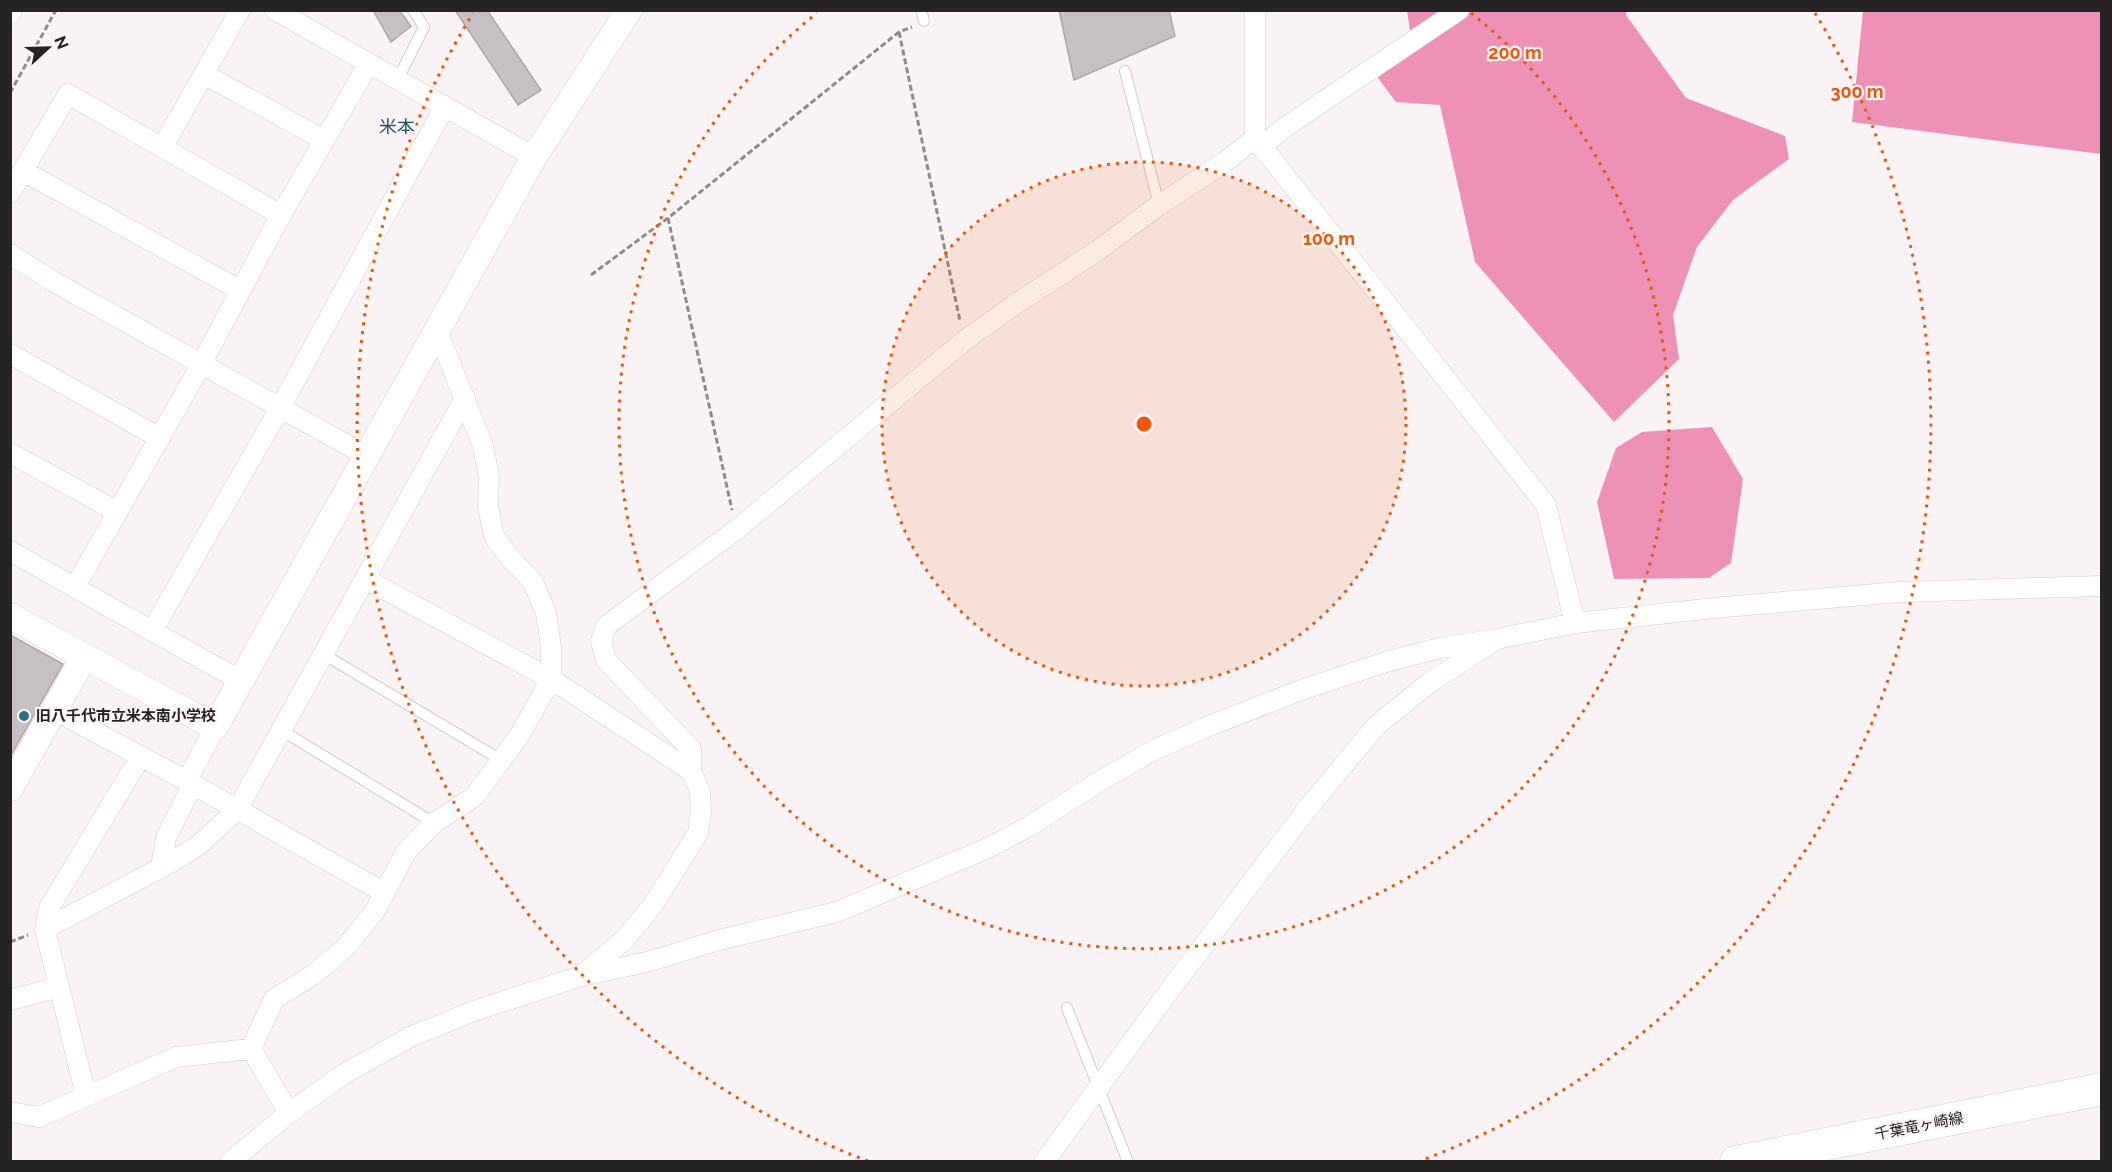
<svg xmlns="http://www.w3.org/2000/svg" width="2112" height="1172" font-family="Raleway,'Noto Sans JP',sans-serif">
<rect width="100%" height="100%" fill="#f9f3f5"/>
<path fill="#ee91b6" d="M 1407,11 L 1627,11 L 1626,15 L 1686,98 L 1785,136 L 1789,159 L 1733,200 L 1697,247 L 1673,315 L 1679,359 L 1614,422 L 1475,262 L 1440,105 L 1396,102 L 1378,78 L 1381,55 L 1411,37 Z
M 1863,11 L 2101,11 L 2101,154 L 1852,122 Z
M 1712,427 L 1743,479 L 1731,563 L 1709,578 L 1614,579 L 1597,502 L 1616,448 L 1642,432 Z"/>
<path fill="#c7c1c3" stroke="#ada7a9" stroke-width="1.5" d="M 373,10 L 399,10 L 411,26 L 391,42 Z
M 455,10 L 487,10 L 541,90 L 518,105 Z
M 1059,10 L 1169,10 L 1175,36 L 1074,80 Z
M 10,635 L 63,664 L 10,757 Z"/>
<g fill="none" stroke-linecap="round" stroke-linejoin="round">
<defs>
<path id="service" d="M 921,10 L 924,21
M 1125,71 L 1159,205
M 398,79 L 424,27 L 413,10
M 323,654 L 501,760
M 281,730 L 434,823
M 1067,1008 L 1128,1162"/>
<path id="minor" d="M 275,10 L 534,157
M 1255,10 L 1255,138 L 1546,505 L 1575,623
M 10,14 L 12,10
M 204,74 L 324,140
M 1261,147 L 1284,128 L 1459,10
M 162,148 L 240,10
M 23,171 L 240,290
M 10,193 L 68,94 L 281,215
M 10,254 L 54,282 L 367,456
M 10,354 L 160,438
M 10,453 L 118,512
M 10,551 L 241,681
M 365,579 L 551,679 L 691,771 L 700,791 L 701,812 L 698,833 L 653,905 L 624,940 L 583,974
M 75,587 L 202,363 L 281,215 L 369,63
M 152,631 L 280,408 L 445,106
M 54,710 L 187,781 L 385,893
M 691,771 L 691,749 L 606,660 L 601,641 L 606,626 L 736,530 L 964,341 L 1014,305 L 1097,251 L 1159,205 L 1225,162 L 1255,138
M 187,781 L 215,727
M 161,868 L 166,838 L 193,784
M 45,929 L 49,908 L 141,756
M 10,1000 L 59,987
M 86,1096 L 45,929 L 170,863 L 199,845 L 237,810 L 465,398
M 10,1112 L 39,1117 L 176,1057 L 251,1049
M 289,1113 L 251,1049 L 274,999 L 313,975 L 345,948 L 375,911 L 406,852 L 434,823 L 475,796 L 521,733 L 551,679 L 551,647 L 546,613 L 533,582 L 510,558 L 494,536 L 488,507 L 489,477 L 483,446 L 437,330
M 230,1162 L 289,1113 L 344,1074 L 410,1037 L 474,1011 L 581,976 L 647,962 L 719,940 L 837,912 L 988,848 L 1028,827 L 1100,781 L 1152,751 L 1204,728 L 1301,690 L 1389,661 L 1440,648 L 1497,639
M 1044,1162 L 1175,983 L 1308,808 L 1376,726 L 1429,683 L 1497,639 L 1575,623 L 1724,607 L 1899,592 L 2102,586"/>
<path id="tertiary" d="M 10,616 L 215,727 L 534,157 L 629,10
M 10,788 L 84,657"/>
<path id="primary" d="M 1736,1162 L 2102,1089"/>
</defs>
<use href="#service" stroke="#d1cbcd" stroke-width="12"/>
<use href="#minor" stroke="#d1cbcd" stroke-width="21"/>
<use href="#tertiary" stroke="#d1cbcd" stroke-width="27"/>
<use href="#primary" stroke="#d1cbcd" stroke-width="33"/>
<path stroke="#8f8b8c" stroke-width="3" stroke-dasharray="6 3" stroke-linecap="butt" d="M 899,32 L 960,321
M 10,93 L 56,10
M 668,218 L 732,510
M 591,275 L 668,218 L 899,32 L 912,27
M 10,942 L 28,935"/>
<use href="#service" stroke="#fff" stroke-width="10"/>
<use href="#minor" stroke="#fff" stroke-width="20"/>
<use href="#tertiary" stroke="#fff" stroke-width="26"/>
<use href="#primary" stroke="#fff" stroke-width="32"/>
</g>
<circle cx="1144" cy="424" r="262" fill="#e8590c" fill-opacity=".12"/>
<g fill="none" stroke="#e8590c" stroke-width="3" stroke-dasharray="3 6">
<circle cx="1144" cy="424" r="262"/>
<path d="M1471 13A525 525 0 1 1 817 13"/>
<path d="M868 1161A787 787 0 0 1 473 13M1815 13A787 787 0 0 1 1420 1161"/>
</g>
<circle fill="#2e7082" stroke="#f9f3f5" stroke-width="2" cx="24" cy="716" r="6"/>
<g text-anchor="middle" stroke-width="4.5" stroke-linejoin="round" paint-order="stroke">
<g font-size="15" font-weight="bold" fill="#252323" stroke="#f9f3f5" text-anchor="start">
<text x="36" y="721">旧八千代市立米本南小学校</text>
</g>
<g font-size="15" fill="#252323" stroke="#f9f3f5">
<text transform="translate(1919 1126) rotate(-11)" y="5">千葉竜ヶ崎線</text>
</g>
<g font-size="18" fill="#215564" stroke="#f9f3f5">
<text x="397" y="133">米本</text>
</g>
</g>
<circle cx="1144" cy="424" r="9" fill="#e8590c" stroke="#f9f3f5" stroke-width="3"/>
<g font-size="18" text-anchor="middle" font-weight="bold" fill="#e8590c" stroke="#f9f3f5" stroke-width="4.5" stroke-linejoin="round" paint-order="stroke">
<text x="1515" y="59">200 m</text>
<text x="1857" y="98">300 m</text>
<text x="1329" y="245">100 m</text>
</g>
<rect width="2112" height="1172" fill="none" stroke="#252323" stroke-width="24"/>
<g transform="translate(48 48) rotate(68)" stroke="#f9f3f5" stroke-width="4.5" paint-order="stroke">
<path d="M0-4.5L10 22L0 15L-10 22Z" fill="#252323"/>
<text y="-9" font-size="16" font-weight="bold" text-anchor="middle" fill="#252323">N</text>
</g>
</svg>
